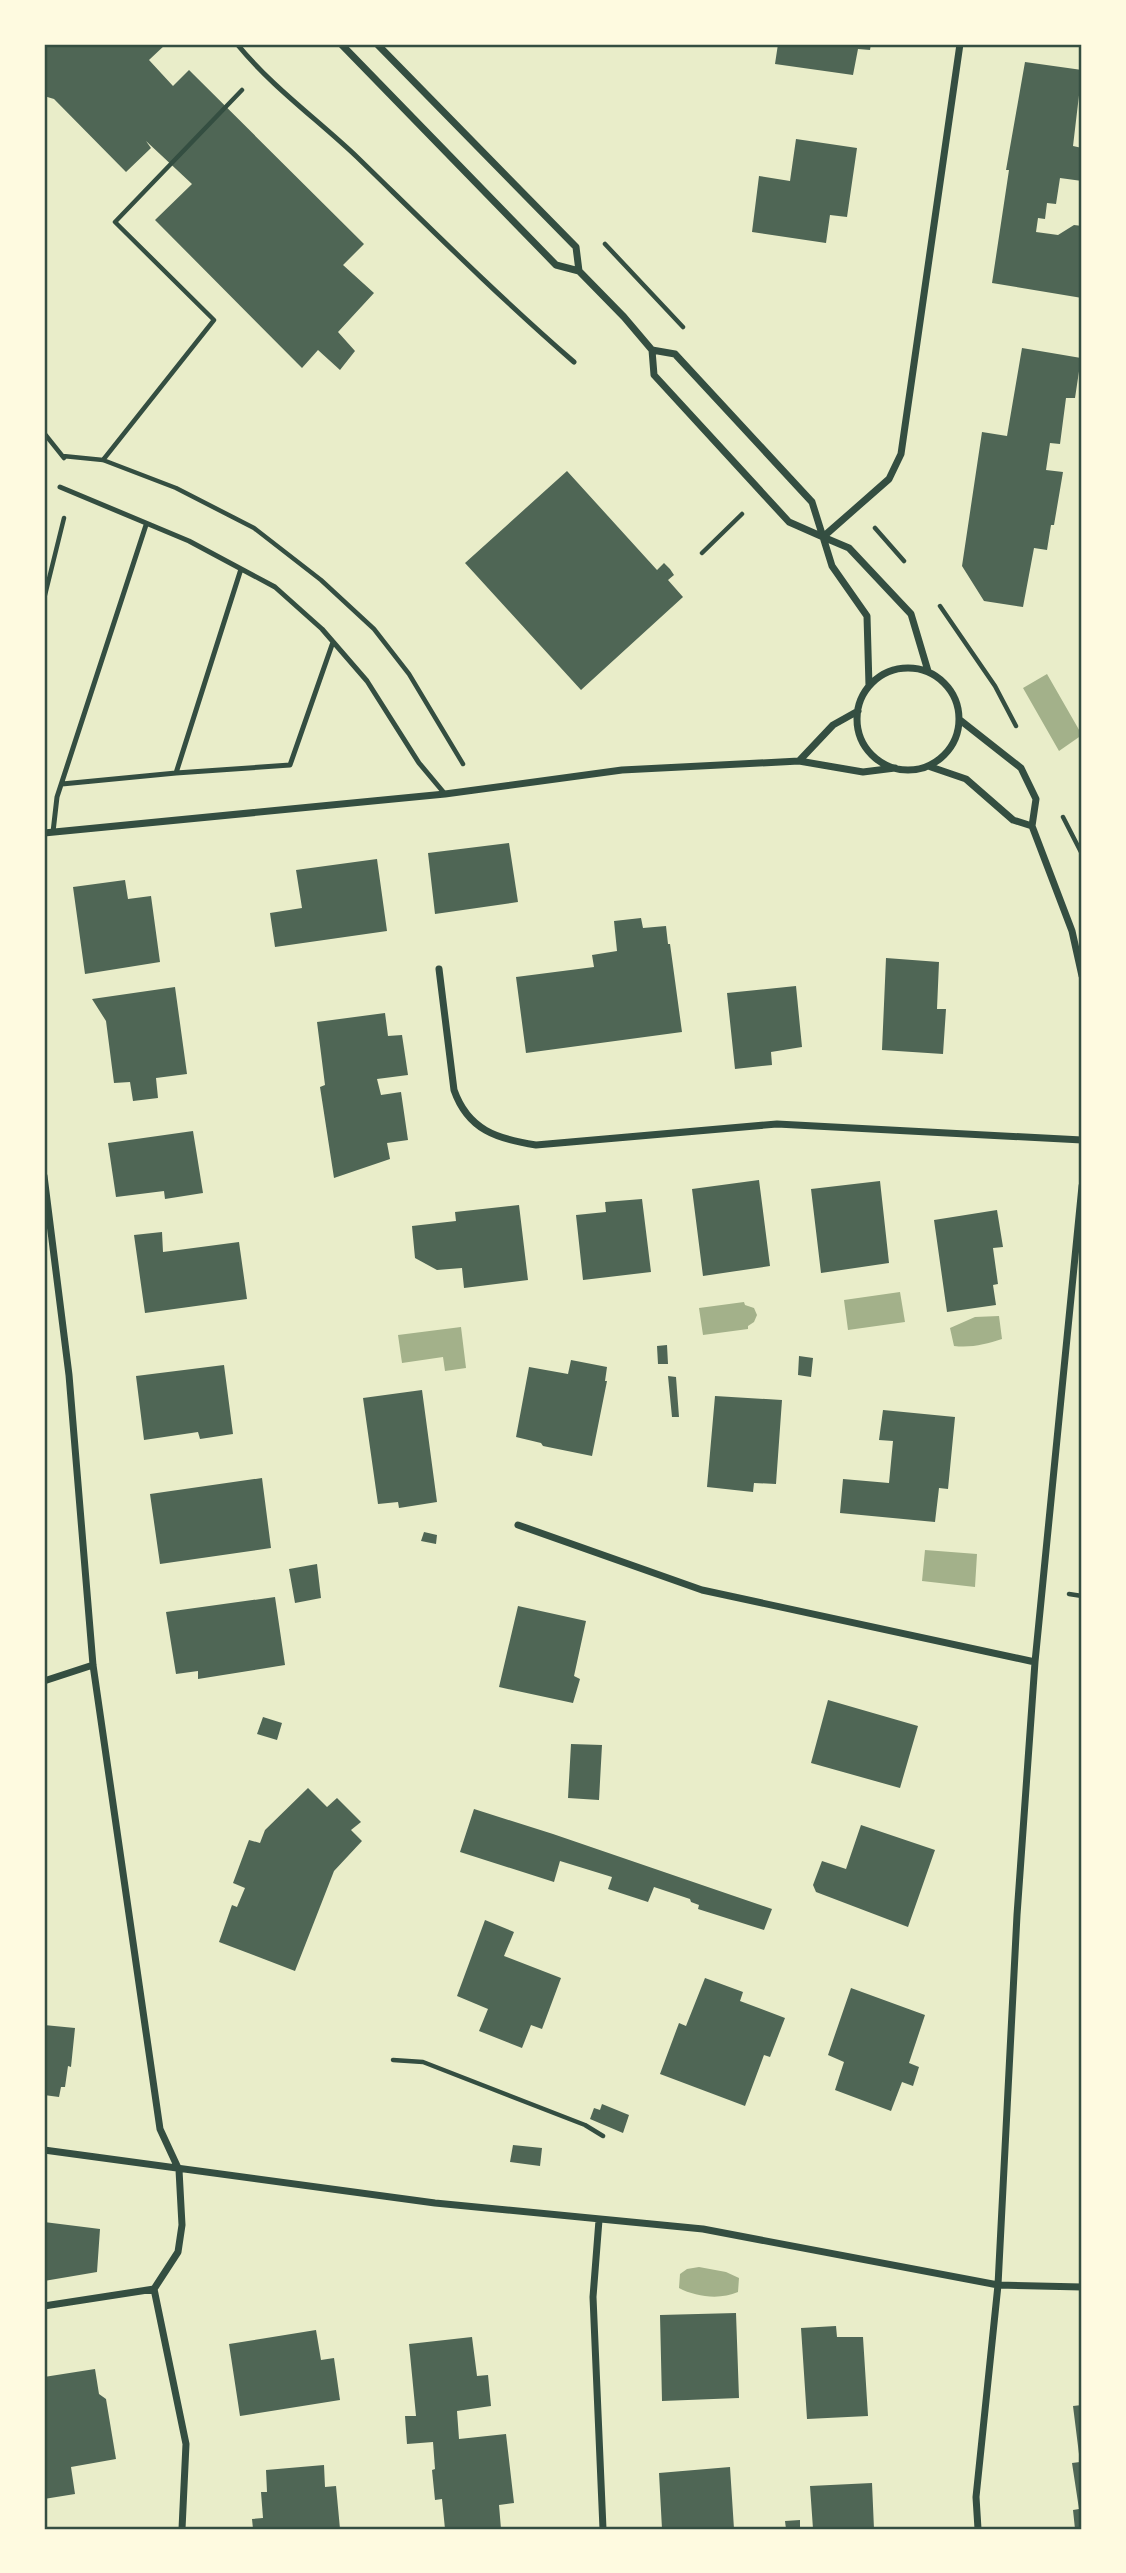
<svg xmlns="http://www.w3.org/2000/svg" width="1126" height="2573" font-family="Karla,sans-serif">
<rect width="100%" height="100%" fill="#e9edc9"/>
<path fill="#a3b18a" d="M 1047,674 L 1082,735 L 1059,751 L 1023,688 Z
M 900,1292 L 905,1322 L 848,1330 L 844,1300 Z
M 744,1302 L 745,1305 L 754,1308 L 757,1315 L 754,1322 L 748,1326 L 748,1329 L 703,1335 L 699,1308 Z
M 999,1316 L 1002,1339 C 986,1344 972,1348 954,1346 L 950,1328 L 975,1317 Z
M 461,1327 L 466,1368 L 445,1371 L 443,1357 L 402,1363 L 398,1335 Z
M 925,1550 L 977,1554 L 975,1587 L 922,1581 Z
M 699,2267 L 726,2272 L 739,2278 L 738,2292 C 720,2300 696,2297 679,2288 L 680,2274 L 687,2269 Z"/>
<path fill="#4f6655" d="M 44,44 L 166,44 L 149,60 L 173,86 L 189,70 L 364,244 L 343,265 L 374,293 L 338,332 L 355,351 L 340,370 L 318,350 L 302,368 L 155,220 L 192,184 L 146,141 L 151,148 L 126,172 L 54,99 L 44,96 Z
M 778,44 L 871,44 L 870,50 L 858,49 L 853,75 L 775,64 Z
M 1025,62 L 1082,70 L 1073,146 L 1082,148 L 1082,181 L 1060,178 L 1056,204 L 1047,203 L 1045,219 L 1038,218 L 1036,232 L 1058,235 L 1074,225 L 1082,226 L 1082,298 L 992,283 L 1009,170 L 1006,170 Z
M 796,139 L 857,148 L 847,217 L 830,215 L 826,243 L 752,232 L 759,176 L 790,181 Z
M 1022,348 L 1081,358 L 1075,398 L 1066,398 L 1060,444 L 1050,443 L 1046,470 L 1063,472 L 1054,525 L 1051,525 L 1047,550 L 1034,548 L 1023,607 L 984,601 L 962,566 L 982,432 L 1007,436 Z
M 567,471 L 657,570 L 664,563 L 670,569 L 674,575 L 668,580 L 683,597 L 581,690 L 465,563 Z
M 509,843 L 518,902 L 435,914 L 428,853 Z
M 377,859 L 387,931 L 275,947 L 270,913 L 302,908 L 296,870 Z
M 125,880 L 128,899 L 151,896 L 160,962 L 85,974 L 73,887 Z
M 641,918 L 643,928 L 666,926 L 668,944 L 670,944 L 682,1032 L 526,1053 L 516,977 L 594,967 L 592,955 L 617,951 L 614,921 Z
M 886,958 L 939,962 L 937,1009 L 946,1009 L 943,1054 L 882,1050 Z
M 796,986 L 802,1047 L 771,1052 L 772,1065 L 735,1069 L 727,993 Z
M 175,987 L 187,1074 L 156,1078 L 158,1098 L 133,1101 L 130,1082 L 114,1083 L 106,1021 L 92,999 Z
M 385,1013 L 388,1036 L 402,1035 L 408,1075 L 377,1079 L 381,1095 L 401,1092 L 408,1140 L 387,1143 L 390,1159 L 334,1178 L 320,1087 L 325,1085 L 317,1022 Z
M 193,1131 L 203,1193 L 165,1199 L 164,1191 L 116,1197 L 108,1143 Z
M 759,1180 L 770,1266 L 703,1276 L 692,1189 Z
M 880,1181 L 889,1263 L 821,1273 L 811,1189 Z
M 642,1199 L 651,1272 L 583,1280 L 576,1215 L 606,1212 L 605,1202 Z
M 519,1205 L 528,1280 L 464,1288 L 462,1268 L 437,1270 L 415,1258 L 412,1226 L 456,1221 L 455,1212 Z
M 997,1210 L 1003,1247 L 993,1248 L 998,1284 L 993,1285 L 996,1305 L 947,1312 L 934,1220 Z
M 162,1232 L 163,1252 L 239,1242 L 247,1299 L 145,1313 L 134,1235 Z
M 667,1345 L 668,1364 L 658,1364 L 657,1346 Z
M 799,1356 L 813,1358 L 811,1377 L 798,1375 Z
M 571,1360 L 607,1367 L 605,1381 L 607,1381 L 592,1456 L 543,1446 L 541,1443 L 516,1437 L 529,1367 L 568,1374 Z
M 224,1365 L 233,1434 L 200,1439 L 198,1432 L 144,1440 L 136,1376 Z
M 668,1376 L 676,1377 L 679,1417 L 672,1417 Z
M 422,1390 L 437,1502 L 399,1508 L 398,1502 L 378,1504 L 363,1398 Z
M 715,1396 L 782,1400 L 776,1484 L 754,1483 L 753,1492 L 707,1487 Z
M 883,1410 L 955,1417 L 948,1489 L 939,1488 L 935,1522 L 840,1513 L 843,1479 L 889,1483 L 893,1441 L 879,1440 Z
M 262,1478 L 271,1548 L 160,1564 L 150,1494 Z
M 424,1532 L 437,1535 L 436,1544 L 421,1541 Z
M 317,1564 L 321,1598 L 295,1603 L 289,1569 Z
M 275,1597 L 285,1665 L 198,1679 L 198,1671 L 176,1674 L 166,1612 Z
M 518,1606 L 586,1621 L 574,1676 L 580,1679 L 573,1703 L 499,1687 Z
M 828,1700 L 918,1726 L 900,1788 L 811,1763 Z
M 263,1717 L 282,1723 L 277,1740 L 257,1734 Z
M 571,1744 L 602,1745 L 599,1800 L 568,1798 Z
M 308,1788 L 327,1807 L 337,1798 L 361,1822 L 351,1830 L 362,1841 L 334,1871 L 295,1971 L 219,1942 L 232,1905 L 237,1907 L 245,1888 L 233,1883 L 249,1840 L 260,1843 L 265,1830 Z
M 474,1809 L 553,1834 L 772,1909 L 764,1930 L 698,1909 L 699,1905 L 691,1902 L 690,1899 L 654,1887 L 648,1902 L 608,1889 L 612,1877 L 560,1861 L 554,1882 L 460,1852 Z
M 861,1825 L 935,1850 L 908,1927 L 816,1892 L 813,1885 L 822,1861 L 846,1869 Z
M 485,1920 L 514,1932 L 504,1956 L 561,1978 L 542,2029 L 531,2025 L 522,2048 L 479,2031 L 488,2009 L 457,1996 Z
M 705,1978 L 743,1992 L 740,2001 L 785,2018 L 770,2057 L 764,2055 L 745,2106 L 660,2074 L 679,2023 L 686,2026 Z
M 851,1988 L 925,2015 L 909,2063 L 919,2067 L 913,2086 L 902,2082 L 891,2111 L 835,2090 L 844,2062 L 828,2055 Z
M 44,2025 L 75,2028 L 71,2067 L 68,2066 L 65,2087 L 61,2087 L 59,2097 L 44,2095 Z
M 602,2104 L 629,2115 L 623,2133 L 590,2119 L 594,2108 L 600,2110 Z
M 513,2145 L 542,2148 L 540,2166 L 510,2162 Z
M 44,2222 L 100,2229 L 97,2272 L 44,2281 Z
M 736,2313 L 739,2398 L 662,2401 L 660,2315 Z
M 836,2326 L 837,2337 L 863,2337 L 868,2416 L 807,2419 L 801,2328 Z
M 316,2330 L 321,2360 L 334,2358 L 340,2400 L 240,2416 L 229,2344 Z
M 472,2337 L 477,2376 L 488,2375 L 491,2406 L 457,2411 L 459,2439 L 506,2434 L 514,2503 L 499,2505 L 501,2529 L 445,2529 L 442,2499 L 435,2500 L 432,2470 L 435,2469 L 433,2442 L 407,2444 L 405,2416 L 416,2416 L 409,2344 Z
M 95,2369 L 99,2394 L 106,2399 L 116,2459 L 71,2467 L 75,2494 L 44,2499 L 44,2377 Z
M 1082,2405 L 1082,2529 L 1075,2529 L 1073,2510 L 1079,2509 L 1072,2463 L 1080,2462 L 1073,2406 Z
M 324,2465 L 325,2487 L 336,2486 L 340,2529 L 253,2529 L 252,2519 L 263,2518 L 261,2492 L 267,2492 L 266,2470 Z
M 730,2467 L 734,2529 L 662,2529 L 659,2473 Z
M 872,2483 L 874,2529 L 813,2529 L 810,2486 Z
M 800,2520 L 800,2529 L 786,2529 L 785,2521 Z"/>
<g fill="none" stroke-linecap="round" stroke-linejoin="round">
<path stroke="#344e41" stroke-width="4.5" d="M 605,244 L 683,327
M 44,433 L 64,458
M 63,456 L 103,460 L 176,488 L 254,528 L 321,580 L 374,629 L 409,674 L 463,764
M 103,460 L 214,320 L 115,222 L 242,90
M 875,528 L 904,561
M 702,553 L 742,514
M 44,599 L 64,518
M 940,606 L 995,686 L 1016,726
M 1063,817 L 1082,854
M 1069,1594 L 1082,1596
M 393,2060 L 423,2062 L 585,2125 L 603,2136"/>
<path stroke="#344e41" stroke-width="5" d="M 237,44 C 272,87 317,119 357,157 C 429,227 499,297 574,362
M 60,487 L 189,541 L 275,587 L 322,629 L 367,681 L 419,763 L 445,794
M 176,773 L 241,569
M 62,784 L 176,773 L 290,765 L 333,642
M 53,832 L 57,797 L 146,525"/>
<path stroke="#344e41" stroke-width="7" d="M 341,44 L 556,265 L 579,271 L 624,317 L 652,350 L 654,375 L 789,522 L 823,537 L 832,566 L 867,616 L 869,686
M 377,44 L 576,247 L 579,271
M 652,350 L 675,354 L 812,502 L 823,537 L 849,548 L 911,614 L 928,671
M 823,537 L 889,479 L 901,454 L 960,44
M857 719a51 51 0 1 1 102 0a51 51 0 1 1-102 0Z
M 960,720 L 1021,768 L 1036,799 L 1032,826 L 1072,931 L 1082,976
M 799,761 L 833,725 L 858,711
M 928,766 L 966,779 L 1013,820 L 1032,826
M 44,833 L 445,794 L 622,770 L 799,761 L 863,772 L 895,768
M 439,969 L 454,1090 C 468,1130 497,1139 536,1145 L 777,1124 L 1082,1140
M 44,1176 L 69,1375 L 93,1665 L 160,2129 L 179,2170 L 182,2225 L 178,2252 L 154,2289 L 44,2306
M 518,1525 L 702,1590 L 1035,1662
M 44,1681 L 93,1665
M 44,2150 L 435,2203 L 703,2229 L 998,2285 L 1082,2287
M 599,2220 L 593,2297 L 603,2529
M 154,2289 L 186,2444 L 182,2529
M 978,2529 L 976,2497 L 998,2285 L 1017,1915 L 1035,1662 L 1082,1186"/>
</g>
<rect width="1126" height="2573" fill="none" stroke="#fefae0" stroke-width="91"/>
<rect x="46" y="46" width="1034" height="2482" fill="none" stroke="#344e41" stroke-width="2.5"/>
</svg>
